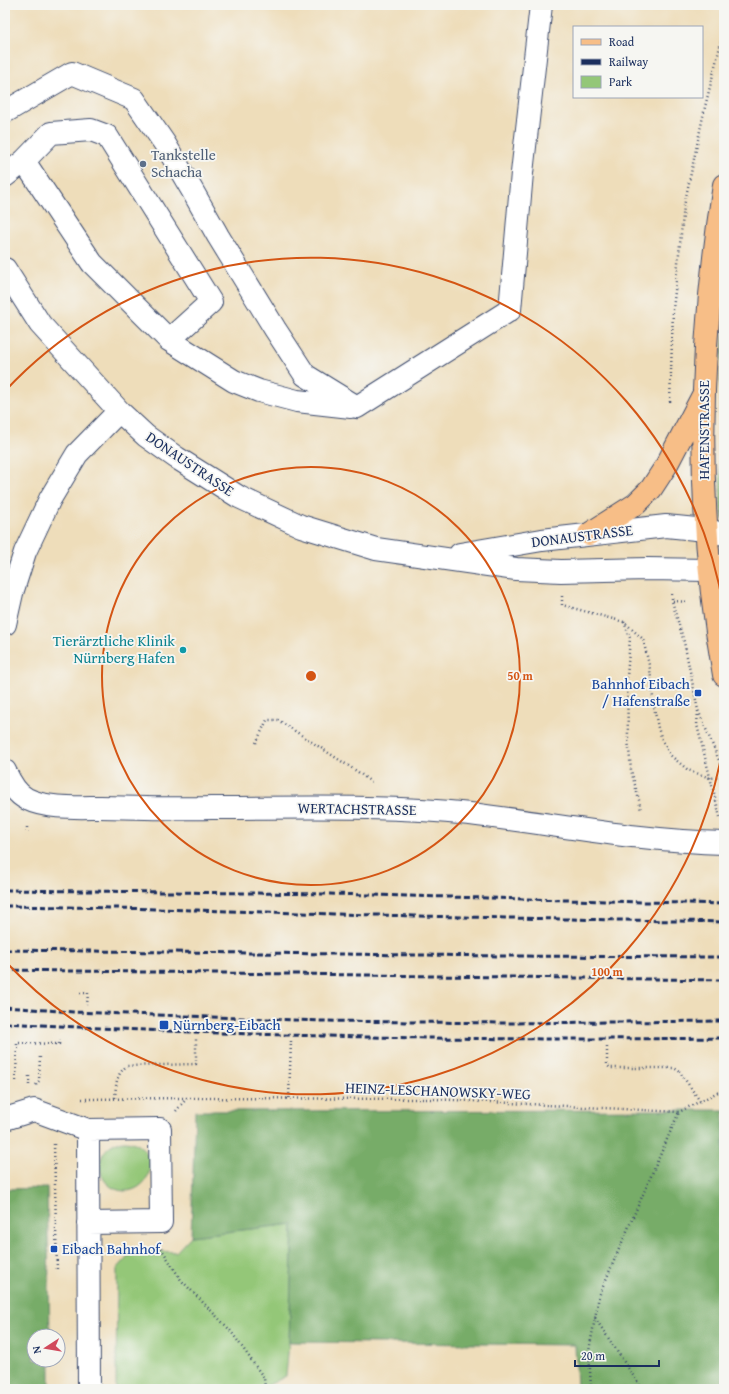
<svg xmlns="http://www.w3.org/2000/svg" width="729" height="1394" font-family="'Gentium Book Plus',serif">
<rect width="100%" height="100%" fill="#f6f6f2"/>
<filter id="ink" filterUnits="userSpaceOnUse"><feTurbulence type="fractalNoise" baseFrequency=".025" numOctaves="2"/><feDisplacementMap in="SourceGraphic" scale="8" xChannelSelector="R" yChannelSelector="G"/><feConvolveMatrix kernelMatrix="1 2 1 2 8 2 1 2 1" color-interpolation-filters="sRGB"/></filter>
<filter id="wash" filterUnits="userSpaceOnUse"><feTurbulence type="fractalNoise" baseFrequency=".012" numOctaves="4" result="noise"/><feDisplacementMap in="SourceGraphic" scale="16" xChannelSelector="R" yChannelSelector="G"/><feGaussianBlur stdDeviation="0.9" result="paint"/><feColorMatrix in="noise" values="0 0 0 0 0 0 0 0 0 0 0 0 0 0 0 0 0 1.4 0 .05"/><feComposite in="paint" operator="in"/></filter>
<g filter="url(#wash)">
<rect width="100%" height="100%" fill="#eeddba"/>
<path fill="#94c778" stroke="#587b6b" d="M 724,326 L 724,519 L 723,519 L 721,509 C 719,448 719,387 724,326 Z
M100 1166a25 25 0 1 1 50 0a25 25 0 1 1-50 0Z
M 293,1224 L 289,1342 L 286,1376 L 261,1389 L 116,1389 L 117,1269 L 134,1250 L 176,1252 L 191,1236 Z"/>
<path fill="#77ac68" stroke="#496e63" d="M 724,1110 L 724,1389 L 577,1389 L 575,1345 L 289,1342 L 293,1224 L 191,1236 L 195,1111 Z
M 47,1188 L 50,1336 L 34,1336 L 34,1360 L 50,1360 L 50,1389 L 5,1389 L 5,1189 Z"/>
</g>
<g filter="url(#ink)">
<g fill="none" stroke-linecap="round" stroke-linejoin="round">
<defs>
<path id="minor" d="M 5,112 L 72,73 L 134,99 L 165,144 L 192,190 L 218,236 L 275,329 L 305,375 L 357,407 L 510,310 L 522,173 L 541,5
M 24,161 L 92,263 L 169,340 L 234,381 L 259,391 L 297,401 L 351,407
M 5,176 L 24,161 L 51,133 L 91,130 L 107,136 L 211,302 L 169,340
M 5,269 L 40,324 L 119,411 L 146,436 L 177,458 L 239,497 L 301,526 L 376,549 L 516,569 L 561,571 L 648,569 L 709,570 L 724,565
M 460,554 L 542,540 L 666,526 L 706,530 L 724,534
M 5,624 L 12,593 L 25,552 L 50,499 L 77,454 L 119,411
M 5,771 C 10,782 16,794 27,799 C 47,809 78,807 100,807 C 137,808 174,809 211,808 C 298,808 384,805 470,814 C 555,824 639,841 724,843
M 5,1119 L 34,1110 L 88,1130
M 88,1223 L 161,1222 L 160,1129 L 88,1130 L 89,1389"/>
<path id="major" d="M 724,185 C 698,347 695,513 724,675
M 589,534 L 636,504 L 651,489 L 666,466 L 702,397"/>
</defs>
<use href="#minor" stroke="#3b496c" stroke-width="24"/>
<use href="#major" stroke="#3b496c" stroke-width="24"/>
<path stroke="#3b496c" stroke-width="2.5" stroke-dasharray="1 3" stroke-linecap="butt" d="M 670,402 L 673,310 L 684,206 L 705,107 L 724,30
M 672,594 L 672,601 L 684,642 L 698,710 L 721,765
M 562,596 L 562,605 L 624,622 L 643,639 L 650,669 L 654,707 L 658,728 L 662,740 L 670,755 L 688,770 L 710,778 L 724,777
M 673,601 L 688,602
M 624,622 L 630,638 L 627,677 L 628,739 L 631,770 L 639,800 L 641,811
M 698,711 L 697,725 L 720,817
M 256,743 L 267,720 L 278,720 L 358,772 L 371,782
M 27,827 L 27,833
M 80,993 L 88,993 L 87,1005
M 607,1047 L 607,1065 L 610,1068 L 674,1068 L 679,1071 L 700,1101
M 16,1081 L 17,1043 L 59,1044 L 60,1037
M 29,1085 L 29,1076
M 36,1085 L 39,1081 L 40,1055
M 115,1098 C 116,1084 116,1074 127,1066 L 196,1064 L 196,1039
M 289,1098 L 291,1041
M 82,1099 L 187,1098
M 176,1111 L 187,1098 L 434,1099 L 679,1112 L 724,1089
M 54,1144 L 57,1271
M 161,1248 L 181,1280 L 230,1330 L 264,1378 L 265,1389
M 595,1318 L 642,1389
M 425,1388 L 425,1389
M 570,1389 L 591,1388
M 591,1389 L 589,1351 L 599,1296 L 616,1256 L 679,1112"/>
<use href="#minor" stroke="#fff" stroke-width="22"/>
<use href="#major" stroke="#f7be87" stroke-width="22"/>
<path stroke="#1b2f5e" stroke-width="3" stroke-dasharray="6 3" stroke-linecap="butt" d="M 5,890 L 330,894 L 724,904
M 5,906 C 158,908 311,914 464,917 C 551,919 637,920 724,922
M 5,950 L 503,956 L 724,957
M 5,970 L 724,980
M 5,1007 L 73,1012 L 323,1021 L 506,1023 L 724,1021
M 5,1023 C 244,1037 484,1041 724,1038"/>
<path stroke="#3b496c" stroke-width="2.5" stroke-dasharray="1 3" stroke-linecap="butt" d="M 721,765 L 724,777"/>
</g>
</g>
<g fill="none" stroke="#d45514" stroke-width="2">
<circle cx="311" cy="676" r="209"/>
<path d="M724 741A418 418 0 0 1 5 961M5 391A418 418 0 0 1 724 611"/>
</g>
<circle fill="#5c6f8a" stroke="#f6f6f2" stroke-width="1.5" cx="143" cy="164" r="4"/>
<circle fill="#0f9aa8" stroke="#f6f6f2" stroke-width="1.5" cx="183" cy="650" r="4"/>
<g fill="#1a4fb4" stroke="#f6f6f2" stroke-width="1.5">
<rect x="694" y="689" width="8" height="8" rx="2"/>
<rect x="159" y="1020" width="10" height="10" rx="2"/>
<rect x="50" y="1245" width="8" height="8" rx="2"/>
</g>
<g text-anchor="middle" stroke-width="3.5" stroke-linejoin="round" paint-order="stroke">
<g font-size="15" fill="#4e5e75" stroke="#f6f6f2" text-anchor="start">
<text x="151" y="160">Tankstelle<tspan x="151" dy="17">Schacha</tspan></text>
</g>
<g font-size="15" fill="#1b2f5e" stroke="#f6f6f2">
<text transform="translate(704 430) rotate(-90)" y="5">HAFENSTRASSE</text>
<text transform="translate(190 464) rotate(34)" y="5">DONAUSTRASSE</text>
<text transform="translate(582 536) rotate(-7)" y="5">DONAUSTRASSE</text>
<text transform="translate(357 809) rotate(1)" y="5">WERTACHSTRASSE</text>
<text transform="translate(438 1091) rotate(2)" y="5">HEINZ-LESCHANOWSKY-WEG</text>
</g>
<g font-size="15" fill="#0d838f" stroke="#f6f6f2" text-anchor="end">
<text x="175" y="646">Tierärztliche Klinik<tspan x="175" dy="17">Nürnberg Hafen</tspan></text>
</g>
<g font-size="15" fill="#164399" stroke="#f6f6f2" text-anchor="start">
<text x="690" y="689" text-anchor="end">Bahnhof Eibach<tspan x="690" dy="17">/ Hafenstraße</tspan></text>
<text x="173" y="1030">Nürnberg-Eibach</text>
<text x="62" y="1254">Eibach Bahnhof</text>
</g>
</g>
<circle cx="311" cy="676" r="6" fill="#d45514" stroke="#f6f6f2" stroke-width="2"/>
<g font-size="12" text-anchor="middle" font-weight="bold" fill="#d45514" stroke="#f6f6f2" stroke-width="3.5" stroke-linejoin="round" paint-order="stroke">
<text x="520" y="680">50 m</text>
<text x="607" y="976">100 m</text>
</g>
<rect width="729" height="1394" fill="none" stroke="#f6f6f2" stroke-width="20"/>
<rect x="573" y="26" width="130" height="72" fill="#f6f6f2" stroke="#9ea6b7"/>
<rect x="581" y="39" width="20" height="6" fill="#f7be87" stroke="#9ea6b7"/>
<text x="609" y="46" font-size="12" fill="#1b2f5e">Road</text>
<rect x="581" y="59" width="20" height="6" fill="#1b2f5e" stroke="#9ea6b7"/>
<text x="609" y="66" font-size="12" fill="#1b2f5e">Railway</text>
<rect x="581" y="76" width="20" height="12" fill="#94c778" stroke="#9ea6b7"/>
<text x="609" y="86" font-size="12" fill="#1b2f5e">Park</text>
<g transform="translate(46 1348) rotate(258)"><circle r="19" fill="#f6f6f2" stroke="#9ea6b7"/>
<path d="M0-3L7 15L0 10L-7 15Z" fill="#d1495b"/>
<text y="-6" font-size="11" font-weight="bold" text-anchor="middle" fill="#1b2f5e">N</text>
</g>
<path d="M575 1360v6h84v-6" fill="none" stroke="#1b2f5e" stroke-width="2"/>
<text x="581" y="1360" font-size="12" fill="#1b2f5e" stroke="#f6f6f2" stroke-width="3" paint-order="stroke">20 m</text>
</svg>
